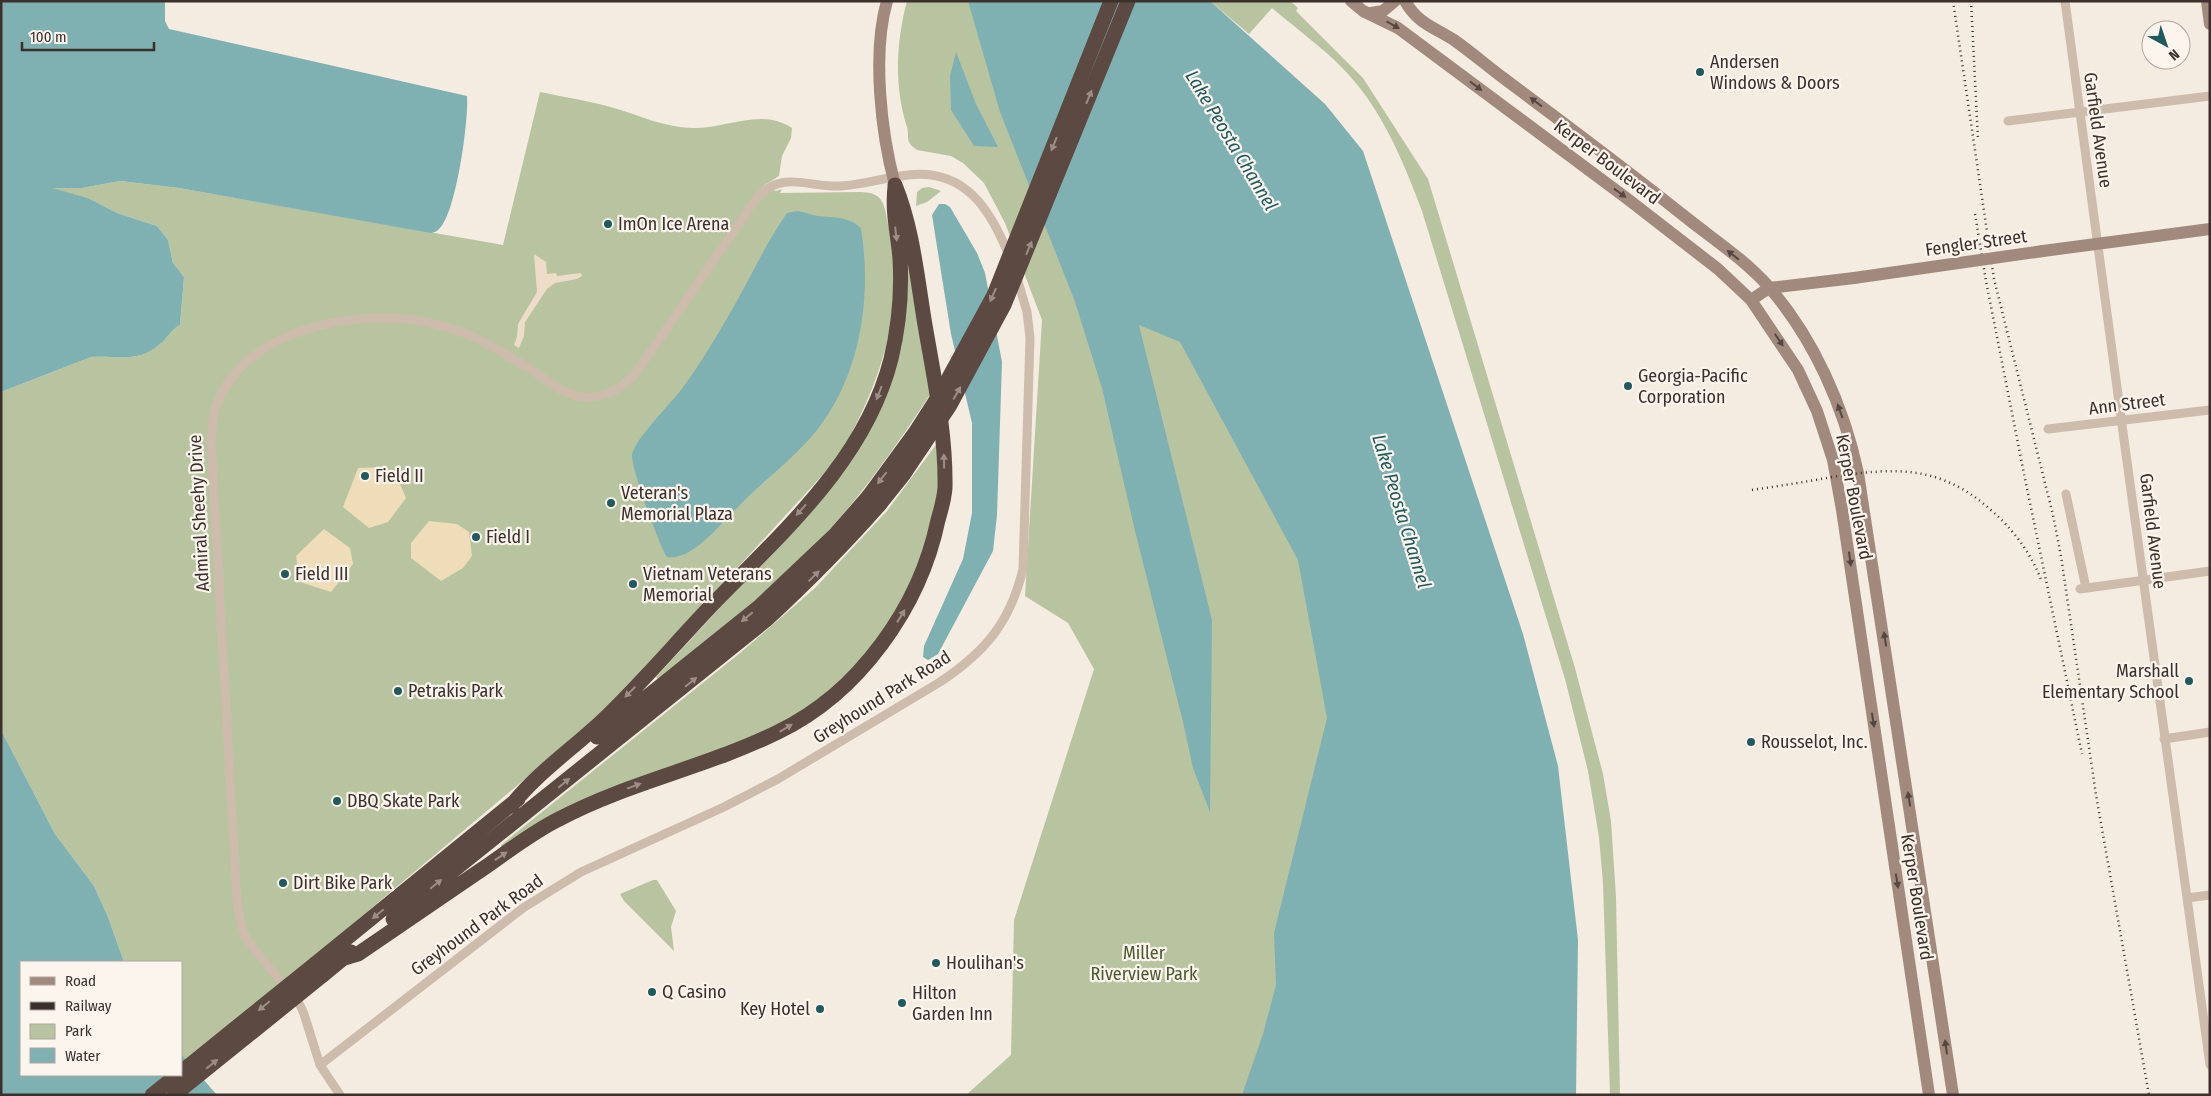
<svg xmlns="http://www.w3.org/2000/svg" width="2211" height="1096" font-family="'Fira Sans Condensed',sans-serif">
<rect width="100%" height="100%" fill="#f4ebe1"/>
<path fill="#b8c4a0" d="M 907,1 L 968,1 L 1115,273 L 1261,405 L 1345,678 L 1259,1095 L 966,1095 L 1011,1055 L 1014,920 L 1094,669 L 1068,623 L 1025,596 L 1042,320 L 1005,223 L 984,183 L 963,163 L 951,156 L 917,150 C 904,141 910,137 907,127 C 894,87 896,42 907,1 Z
M 1210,1 L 1290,1 L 1298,8 L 1296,11 L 1363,78 L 1428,179 L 1575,668 L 1603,774 L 1611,821 L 1616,897 L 1620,1095 L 1610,1095 L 1603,883 L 1599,837 L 1588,771 L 1565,679 L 1422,211 C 1405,166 1386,119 1355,82 C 1332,54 1299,31 1272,8 L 1249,34 Z
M 540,92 C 564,97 590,101 614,108 C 641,116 663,127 692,128 C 726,129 761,107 792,128 L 791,138 L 782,156 L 779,176 L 763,186 L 776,191 L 782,189 L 780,193 L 860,192 C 886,192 884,207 889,228 C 906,315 880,382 839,457 L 628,687 L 564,746 L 311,959 L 185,1059 L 181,1054 L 181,962 L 124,962 L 108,917 L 94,886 L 55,834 L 1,730 L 1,392 L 91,357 C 117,355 138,364 160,344 C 168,338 170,330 180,325 L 184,277 L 173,263 L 168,240 L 157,226 L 117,213 L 88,198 L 49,188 L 82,188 L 120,181 L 179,188 L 503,245 Z
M 929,187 L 941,191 L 927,202 L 916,206 L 917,192 L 922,188 Z
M 907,253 L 931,393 C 899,442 866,489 827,533 C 777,588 715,632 658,679 L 656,677 L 835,483 L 849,464 L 872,426 Z
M 938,442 L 939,481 L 935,515 L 923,560 L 877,645 L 818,700 L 781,724 L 501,847 L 501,845 L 512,836 L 740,653 L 815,588 L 887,511 Z
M 653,880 L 657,880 L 676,911 L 671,927 L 674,951 L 624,901 L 620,894 Z"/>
<path fill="#efdcb8" d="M 386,467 L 401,486 L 406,498 L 388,522 L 369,528 L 343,507 L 358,468 Z
M 429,521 L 457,524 L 469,532 L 472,556 L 463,568 L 441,581 L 411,558 L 411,543 Z
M 324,529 L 350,548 L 353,564 L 331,592 L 300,582 L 296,556 Z"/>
<path fill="#ecdcc8" d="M 534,254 L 546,262 L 547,274 L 556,273 L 557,276 L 581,273 L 582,276 L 577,279 L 555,283 L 547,289 L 525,322 L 524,336 L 519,348 L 514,345 L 517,337 L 518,324 L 537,292 Z"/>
<path fill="#7fb0b2" d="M 1,1 L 165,1 L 165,21 L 169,29 L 467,96 C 469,119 456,217 438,230 C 436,232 434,232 431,233 L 179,188 L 120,181 L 82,188 L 52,188 L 88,198 L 117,213 L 157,226 L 168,240 L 173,263 L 184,277 L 180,325 C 170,330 168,338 160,344 C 138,364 117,355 91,357 L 1,392 Z
M 968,1 L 1210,1 L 1325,104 L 1363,151 L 1523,634 L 1558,766 L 1578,940 L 1576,1095 L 1242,1095 L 1263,1034 L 1276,985 L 1274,933 L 1327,718 L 1298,560 L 1180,342 L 1139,325 L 1212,620 L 1210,812 L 1193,768 L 1183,722 L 1135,531 L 1102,388 L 1074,299 L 1000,112 Z
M 956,52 L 976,104 L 998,147 L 974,146 L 951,110 L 950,76 Z
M 939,204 L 945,204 L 950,207 L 977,253 L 985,273 L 1002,362 L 997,515 L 993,551 L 938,654 L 928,660 L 923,657 L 924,646 L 963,559 L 972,513 L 972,423 L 951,334 L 932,215 Z
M 797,211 C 804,212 811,215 818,216 C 835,218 847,216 861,228 C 872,295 861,375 817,430 C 793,460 762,481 736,509 C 719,525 692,561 667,557 C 659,545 632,470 632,456 C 632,442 671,403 681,390 C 702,362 721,329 738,299 C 754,270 768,240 787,213 Z
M 1,730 L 55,834 L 94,886 L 108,917 L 124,962 L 21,962 L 21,1075 L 181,1075 L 181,1054 L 217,1095 L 1,1095 Z"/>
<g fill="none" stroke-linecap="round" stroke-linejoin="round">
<path stroke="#cdbbac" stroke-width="9" d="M 2065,1 C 2112,356 2161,710 2210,1065
M 2008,121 L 2210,96
M 2048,429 L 2210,410
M 2066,494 L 2086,588
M 2080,589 L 2210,571
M 2164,739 L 2210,732
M 2187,898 L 2210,895
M 320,1065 L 523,908 L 581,872 L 724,807 L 778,779 L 940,682 C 985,652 1010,623 1023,569 L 1030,338 L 1027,312 L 1017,278
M 340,1095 L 320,1065 L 304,1014 L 300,1005 L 250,944 L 243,932 L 237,902 L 211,441 C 212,429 212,418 216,407 C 239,339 328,315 393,318 C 418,319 443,325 467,334 C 489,343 509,356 530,369 C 546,379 562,395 583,397 C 605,399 625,387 638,370 L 758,196 C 785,170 809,188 841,186 C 864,185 886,177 908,175 C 965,168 991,210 1009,256"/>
<path stroke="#a18a7d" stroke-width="12" d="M 887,1 C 872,53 881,133 895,185
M 1351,1 L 1363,11 L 1398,28 L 1625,197 L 1718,269 L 1751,300 L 1798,370 L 1817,411 L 1833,460 L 1842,510 L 1929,1095
M 1405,1 C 1418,24 1434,27 1454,40 C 1471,52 1486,65 1502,77 C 1565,124 1627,170 1688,219 C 1716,241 1746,261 1769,287 C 1814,339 1844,407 1858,473 L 1953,1095
M 2207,1 L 2210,24
M 1371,13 L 1383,11 L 1395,1
M 2043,251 L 2210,229
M 1751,300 L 1769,288 L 1854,278"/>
<path stroke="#5c4a42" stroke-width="15" d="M 597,737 L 760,606 L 835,535 L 869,496
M 511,806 C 537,773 570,751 601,722 C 639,686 673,646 709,608 C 780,534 865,462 891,359 C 899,326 902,293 900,259 C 898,234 892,212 895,187
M 393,919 L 766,620 C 806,583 843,546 879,505
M 344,958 L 358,954 C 399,926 440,898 481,870 C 506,853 531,833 559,819 C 629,782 707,767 778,732 C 859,693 920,607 938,520 C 941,510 944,499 945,488 C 946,433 934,378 925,325 C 917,278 913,229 895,185
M 315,964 L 518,799
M 323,975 L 351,952
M 152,1095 L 177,1075"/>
<path stroke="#3b302b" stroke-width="2.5" stroke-dasharray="1 4" stroke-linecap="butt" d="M 1953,1 L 1994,279 L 2053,515 L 2061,556 L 2096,795 L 2149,1095
M 1971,1 L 1978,139
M 1975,214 L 1986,281 L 2024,474 L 2082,754
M 1752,490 C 1779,486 1805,482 1832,477 C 1896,467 1941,465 1992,511 C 2014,530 2032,555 2042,582"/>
<path stroke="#a18a7d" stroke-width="12" d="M 1854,278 L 2043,251"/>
<path stroke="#5c4a42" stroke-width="15" d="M 869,496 L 915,433 L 940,394 L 994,295 L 1111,1
M 879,505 L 903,475 L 950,405 L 1004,305 L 1128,1
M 181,1072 L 315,964
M 174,1095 L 323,975"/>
</g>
<defs><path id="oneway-solid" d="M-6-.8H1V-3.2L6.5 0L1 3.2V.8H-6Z" transform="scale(1.25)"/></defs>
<g fill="#544640">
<use href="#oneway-solid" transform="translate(1393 25) rotate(29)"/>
<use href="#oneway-solid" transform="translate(1476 86) rotate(37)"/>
<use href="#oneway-solid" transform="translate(1536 102) rotate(-143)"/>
<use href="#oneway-solid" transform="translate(1620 193) rotate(36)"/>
<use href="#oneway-solid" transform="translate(1733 255) rotate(-142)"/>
<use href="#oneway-solid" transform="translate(1779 340) rotate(56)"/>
<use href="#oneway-solid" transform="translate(1840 411) rotate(-110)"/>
<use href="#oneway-solid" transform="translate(1850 559) rotate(82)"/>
<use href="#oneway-solid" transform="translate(1885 639) rotate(-99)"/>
<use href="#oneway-solid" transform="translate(1873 720) rotate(81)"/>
<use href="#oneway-solid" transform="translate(1909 799) rotate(-99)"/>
<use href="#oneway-solid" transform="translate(1897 881) rotate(81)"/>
<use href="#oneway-solid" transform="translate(1946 1047) rotate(-98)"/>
</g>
<g fill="#9c8e87">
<use href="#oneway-solid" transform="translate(1089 97) rotate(-68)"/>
<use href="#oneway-solid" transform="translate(1054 144) rotate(112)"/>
<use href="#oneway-solid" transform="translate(896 234) rotate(83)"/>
<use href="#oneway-solid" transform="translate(1029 248) rotate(-67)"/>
<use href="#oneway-solid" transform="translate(993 295) rotate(114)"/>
<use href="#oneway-solid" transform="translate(879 393) rotate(111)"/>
<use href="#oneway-solid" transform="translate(957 393) rotate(-60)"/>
<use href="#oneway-solid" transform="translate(944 461) rotate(-91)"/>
<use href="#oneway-solid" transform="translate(882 478) rotate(128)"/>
<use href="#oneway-solid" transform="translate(801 510) rotate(132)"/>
<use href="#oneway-solid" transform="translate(814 576) rotate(-45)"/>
<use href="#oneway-solid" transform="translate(901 616) rotate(-58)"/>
<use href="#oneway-solid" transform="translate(747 617) rotate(140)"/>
<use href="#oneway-solid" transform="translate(691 682) rotate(-39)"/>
<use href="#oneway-solid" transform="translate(630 692) rotate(135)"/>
<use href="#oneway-solid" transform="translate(786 728) rotate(-31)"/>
<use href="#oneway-solid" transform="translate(564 783) rotate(-39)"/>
<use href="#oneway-solid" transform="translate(634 786) rotate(-20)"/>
<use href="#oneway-solid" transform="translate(501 856) rotate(-34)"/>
<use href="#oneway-solid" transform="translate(436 884) rotate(-39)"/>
<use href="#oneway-solid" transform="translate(378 914) rotate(141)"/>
<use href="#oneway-solid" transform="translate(264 1006) rotate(141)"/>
<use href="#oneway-solid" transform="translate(212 1064) rotate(-39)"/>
</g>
<g fill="#1f5a5e" stroke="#fbf5ee" stroke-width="2">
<circle cx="1700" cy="72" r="5"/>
<circle cx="608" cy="224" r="5"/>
<circle cx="1628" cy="386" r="5"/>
<circle cx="365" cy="476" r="5"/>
<circle cx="611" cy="503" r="5"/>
<circle cx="476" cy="537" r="5"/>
<circle cx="285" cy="574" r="5"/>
<circle cx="633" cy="584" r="5"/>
<circle cx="2189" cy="681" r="5"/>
<circle cx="398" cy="691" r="5"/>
<circle cx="1751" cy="742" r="5"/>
<circle cx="337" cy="801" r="5"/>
<circle cx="283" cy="883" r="5"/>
<circle cx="936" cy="963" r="5"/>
<circle cx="652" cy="992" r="5"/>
<circle cx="902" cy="1003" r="5"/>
<circle cx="820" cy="1009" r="5"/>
</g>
<g text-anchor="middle" stroke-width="4.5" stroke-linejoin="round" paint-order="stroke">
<g font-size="18" fill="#3b302b" stroke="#fbf5ee" text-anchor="start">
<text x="1710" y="68">Andersen<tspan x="1710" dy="21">Windows &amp; Doors</tspan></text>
<text x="618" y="230">ImOn Ice Arena</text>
<text x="1638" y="382">Georgia-Pacific<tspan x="1638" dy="21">Corporation</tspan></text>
<text x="375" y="482">Field II</text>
<text x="621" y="499">Veteran's<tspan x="621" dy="21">Memorial Plaza</tspan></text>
<text x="486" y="543">Field I</text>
<text x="295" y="580">Field III</text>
<text x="643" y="580">Vietnam Veterans<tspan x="643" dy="21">Memorial</tspan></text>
<text x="2179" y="677" text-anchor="end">Marshall<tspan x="2179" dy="21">Elementary School</tspan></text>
<text x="408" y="697">Petrakis Park</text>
<text x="1761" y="748">Rousselot, Inc.</text>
<text x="347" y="807">DBQ Skate Park</text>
<text x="293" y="889">Dirt Bike Park</text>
<text x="946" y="969">Houlihan's</text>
<text x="662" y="998">Q Casino</text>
<text x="912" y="999">Hilton<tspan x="912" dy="21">Garden Inn</tspan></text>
<text x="810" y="1015" text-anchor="end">Key Hotel</text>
</g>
<g font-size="18" fill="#3b302b" stroke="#fbf5ee">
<text transform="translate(2098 130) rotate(82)" y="6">Garfield Avenue</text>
<text transform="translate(1607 162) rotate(37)" y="6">Kerper Boulevard</text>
<text transform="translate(1976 243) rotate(-8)" y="6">Fengler Street</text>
<text transform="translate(2127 404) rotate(-7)" y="6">Ann Street</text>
<text transform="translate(1854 497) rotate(79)" y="6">Kerper Boulevard</text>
<text transform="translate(199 513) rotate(-93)" y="6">Admiral Sheehy Drive</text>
<text transform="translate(2153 531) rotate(83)" y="6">Garfield Avenue</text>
<text transform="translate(882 697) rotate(-32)" y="6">Greyhound Park Road</text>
<text transform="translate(1917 897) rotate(81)" y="6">Kerper Boulevard</text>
<text transform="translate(477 925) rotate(-36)" y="6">Greyhound Park Road</text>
</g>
<g font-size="18" fill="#4a5a2e" stroke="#fbf5ee">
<text x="1144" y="959">Miller<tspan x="1144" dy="21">Riverview Park</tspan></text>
</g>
<g font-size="19" font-style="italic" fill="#1f5a5e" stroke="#fbf5ee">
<text transform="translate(1232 140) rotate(59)" y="7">Lake Peosta Channel</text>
<text transform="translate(1402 511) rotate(73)" y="7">Lake Peosta Channel</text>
</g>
</g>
<rect width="2211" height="1096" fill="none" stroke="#3b302b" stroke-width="5"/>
<rect x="20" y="961" width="162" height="115" fill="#fbf5ee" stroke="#aea6a0"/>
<rect x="30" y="977" width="25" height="8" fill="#a18a7d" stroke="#aea6a0"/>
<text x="65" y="986" font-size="15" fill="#3b302b">Road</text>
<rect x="30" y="1002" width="25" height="8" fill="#3b302b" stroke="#aea6a0"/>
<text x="65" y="1011" font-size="15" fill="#3b302b">Railway</text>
<rect x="30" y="1024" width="25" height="15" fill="#b8c4a0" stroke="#aea6a0"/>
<text x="65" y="1036" font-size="15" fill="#3b302b">Park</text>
<rect x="30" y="1048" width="25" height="15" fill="#7fb0b2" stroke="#aea6a0"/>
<text x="65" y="1061" font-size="15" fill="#3b302b">Water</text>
<g transform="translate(2166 45) rotate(140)"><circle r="24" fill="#fbf5ee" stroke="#aea6a0"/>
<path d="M0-4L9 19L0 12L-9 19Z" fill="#1f5a5e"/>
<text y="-8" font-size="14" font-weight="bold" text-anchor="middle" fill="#3b302b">N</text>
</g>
<path d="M22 42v8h132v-8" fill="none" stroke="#3b302b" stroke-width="2.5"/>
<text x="30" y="42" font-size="15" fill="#3b302b" stroke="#fbf5ee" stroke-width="4" paint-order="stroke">100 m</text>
</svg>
